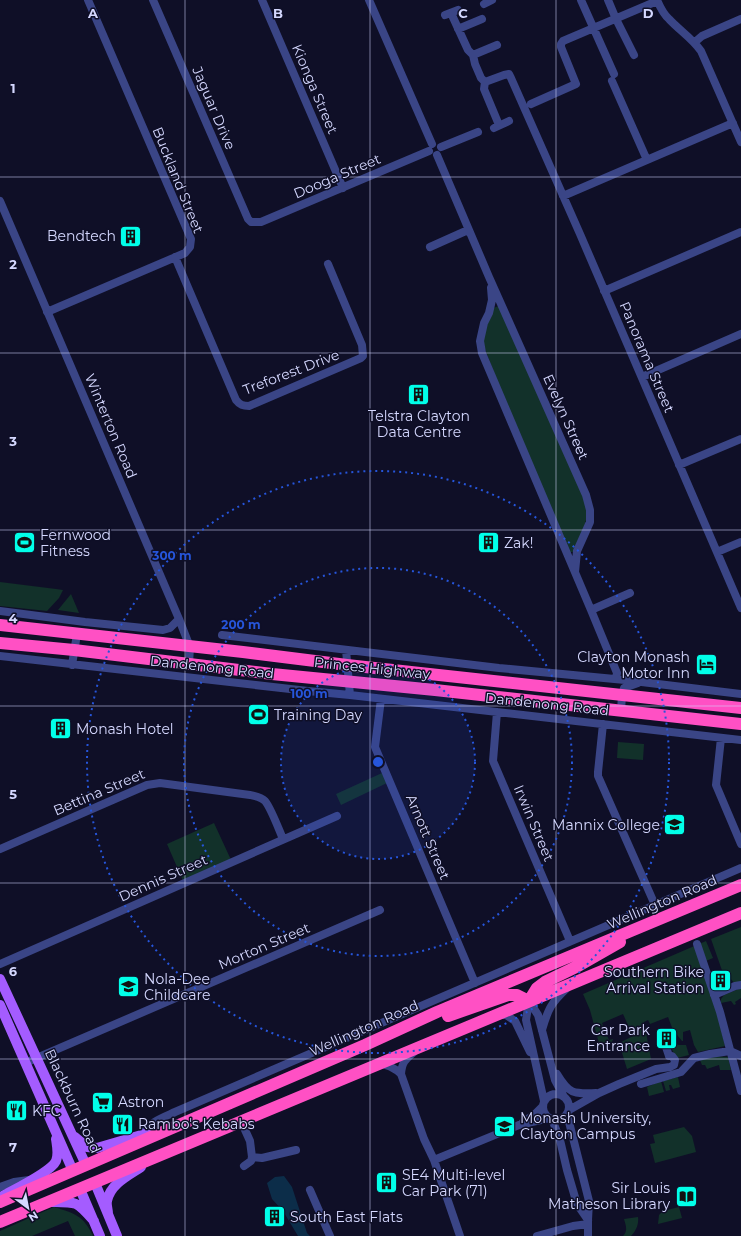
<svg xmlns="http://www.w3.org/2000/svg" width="741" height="1236" font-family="Montserrat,sans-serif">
<rect width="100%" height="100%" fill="#0f0f27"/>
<path fill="#12312a" d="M 499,306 L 581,491 C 583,496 585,501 586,506 C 590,521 579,538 573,552 L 569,552 L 518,434 L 483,344 L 486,327 L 493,308 Z
M 0,582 L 56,589 L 63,590 L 59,598 L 47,611 L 0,606 Z
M 71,594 L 79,613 L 58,610 Z
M 618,742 L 644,744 L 643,760 L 617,758 Z
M 382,773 L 387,783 L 341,805 L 336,794 Z
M 214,823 L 232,862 L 184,883 L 167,844 Z
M 741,927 L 741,982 L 735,984 L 730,978 L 726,980 L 725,979 L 711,939 Z
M 706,941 L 713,958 L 701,963 L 717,1013 L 725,1046 L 698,1052 L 694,1045 L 690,1030 L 683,1032 L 683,1041 L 682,1041 L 673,1030 L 668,1017 L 650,1024 L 648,1020 L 644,1022 L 651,1059 L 627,1069 L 619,1043 L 633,1036 L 623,1014 L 602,1023 L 609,1040 L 613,1039 L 612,1042 L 600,1047 L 590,1010 L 583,994 Z
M 741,988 L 741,998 L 735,1002 L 736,1004 L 734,1005 L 731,1001 L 721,1003 L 721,999 L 724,995 Z
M 673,1043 L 679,1045 L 686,1045 L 689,1055 L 677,1058 L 669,1045 Z
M 715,1056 L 728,1057 L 731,1070 L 720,1070 L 719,1065 L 707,1069 L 705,1065 L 702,1065 L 700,1060 Z
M 678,1077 L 680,1087 L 673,1089 L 671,1085 L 669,1085 L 670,1090 L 666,1091 L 663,1081 Z
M 661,1081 L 664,1092 L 649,1096 L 647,1087 Z
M 684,1127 L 692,1136 L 696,1152 L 655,1163 L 650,1144 L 655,1143 L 653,1135 Z
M 54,1207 C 74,1213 84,1216 93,1236 L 75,1236 L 68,1221 L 32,1236 L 0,1236 L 0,1231 Z
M 679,1207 L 682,1218 L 658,1224 L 659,1215 L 663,1211 Z
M 638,1217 C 639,1224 636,1231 631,1236 L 623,1236 C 628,1231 626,1226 624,1219 Z"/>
<path fill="#0c2d49" d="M 284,1176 L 292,1187 L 307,1233 L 310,1236 L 298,1236 L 283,1211 L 272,1199 L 267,1183 L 275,1177 Z"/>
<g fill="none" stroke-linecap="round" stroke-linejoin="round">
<path stroke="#3a4586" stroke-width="8" d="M 153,0 L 248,219 L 251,222 L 261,222 L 429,151
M 262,0 L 343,188
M 369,0 L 432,144
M 581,0 L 614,74
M 608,0 L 616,19 L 634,55
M 657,0 C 660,7 663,14 669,19 C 679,30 692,38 701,51 L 741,142
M 484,4 L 492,0
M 451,13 L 468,50 L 473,55 L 475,64 L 481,78 L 485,82 L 484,89 L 499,125
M 445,15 L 458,10
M 458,29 L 482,19
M 695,42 L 702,36 L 741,19
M 473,55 L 497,45
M 612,81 L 647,160
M 485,82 L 504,75 L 509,74 L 511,78 L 580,234 L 741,608
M 531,104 L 576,84 L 561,47 L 561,44 L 563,41 L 657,1
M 494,128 L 509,121
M 441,147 L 478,132
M 437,155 L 489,277 L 586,495 L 590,510 L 590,522 L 577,551 L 575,572
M 563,196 L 733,123
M 0,201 L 179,619 L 190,647 L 189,664
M 430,247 L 468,230
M 175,257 L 236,400 C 240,405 243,406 249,406 L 361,358 L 363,356 L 362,345 L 328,264
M 491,288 L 492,300 L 489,313 L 484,323 L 480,341 L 482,353 L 591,610 L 617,673 L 616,679
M 604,291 L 741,232
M 47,312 L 185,253 L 190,247 L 191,239 L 88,0
M 642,377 L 741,334
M 679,465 L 741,439
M 717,552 L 741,542
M 591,610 L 630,593
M 0,611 L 85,622 L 163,630 L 170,628 L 179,619
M 222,635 L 499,668 L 625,680 L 741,694
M 346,650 L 350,695
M 0,656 L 308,691 L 350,695 L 741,740
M 72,665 L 77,634
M 381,699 L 375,747 L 475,983
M 621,711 L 622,695 L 624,688 L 638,683
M 497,712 L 493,761 L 570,941
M 603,724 L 598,772 L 598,776 L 655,905
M 721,738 L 716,785 L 741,844
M 0,849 L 147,785 L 160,783 L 250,795 C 255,796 261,797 265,801 C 271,808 279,830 283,839
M 697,944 L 720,1012 L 741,1091
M 0,964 L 337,816
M 714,995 L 735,986 L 741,985
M 529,1001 L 526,1020 L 544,1101
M 529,1001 L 538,1015 L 555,1080 L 563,1095
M 499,1015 L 506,1015 L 515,1021 L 530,1052
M 542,1030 C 548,1009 551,1003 567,988
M 666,1047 L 669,1056
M 25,1063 L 380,910
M 380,1063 C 389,1066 395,1068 401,1074 L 424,1139 L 434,1160 L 460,1236
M 401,1074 C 402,1062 405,1060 414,1052
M 557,1074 C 569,1094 573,1094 596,1093
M 641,1084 L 681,1072 L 694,1058 L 710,1054 L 730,1051 L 741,1056
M543 1107a13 13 0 1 1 26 0a13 13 0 1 1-26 0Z
M 569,1110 L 599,1093 L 619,1084 L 656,1069 L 670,1067 L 674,1065 L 675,1060 L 672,1056 L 669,1056
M 567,1114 L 589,1201 L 588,1220 L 588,1236
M 552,1119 L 560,1140 L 567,1170 L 577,1204 L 588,1220
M 241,1121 L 250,1141 L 252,1157
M 523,1122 L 535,1114 L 543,1106
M 143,1134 C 149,1122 164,1117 175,1112 L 741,868
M 434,1160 L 519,1125 L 549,1118
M 244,1166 L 251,1161 L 252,1157 L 262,1158 L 296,1150
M 0,1187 L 14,1182 L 29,1180
M 310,1190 L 330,1236
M 537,1236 L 573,1226 L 588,1224"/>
<path stroke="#a45cff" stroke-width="10" d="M 0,979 L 86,1165
M 0,1005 L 73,1171
M 75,1137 L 87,1147 L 97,1148 L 155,1131
M 95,1183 L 117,1236
M 80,1189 L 100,1236
M 1,1197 C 13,1190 51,1172 56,1161 C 59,1154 57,1146 56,1139
M 51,1202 C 78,1202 76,1201 94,1221
M 108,1214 C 108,1209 106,1205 107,1201 C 110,1184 129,1175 141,1167"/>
<path stroke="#ff50c4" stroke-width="12" d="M 0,625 L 243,652 L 347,665 L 741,708
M 0,643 L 74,650 L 272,674 L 435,690 L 741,724
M 529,1001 L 537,988 L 545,982 L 578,966 L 620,942
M 448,1016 L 508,995 L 517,995 L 529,1001
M 0,1202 L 365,1045 L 437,1012 L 741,885
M 0,1222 L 741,913"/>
</g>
<path fill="none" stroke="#d5d8ff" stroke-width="1" stroke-opacity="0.55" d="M 185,0 L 185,1236M 370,0 L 370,1236M 556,0 L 556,1236M 0,177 L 741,177M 0,353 L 741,353M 0,530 L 741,530M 0,706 L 741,706M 0,883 L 741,883M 0,1059 L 741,1059"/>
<circle cx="378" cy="762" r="97" fill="#2655da" fill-opacity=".12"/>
<g fill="none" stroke="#2655da" stroke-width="2" stroke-dasharray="2 4">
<circle cx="378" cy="762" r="97"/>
<circle cx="378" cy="762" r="194"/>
<circle cx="378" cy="762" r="291"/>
</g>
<defs>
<symbol id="building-square" viewBox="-11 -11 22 22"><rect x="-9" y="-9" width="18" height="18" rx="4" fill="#01ffe9" stroke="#0f0f27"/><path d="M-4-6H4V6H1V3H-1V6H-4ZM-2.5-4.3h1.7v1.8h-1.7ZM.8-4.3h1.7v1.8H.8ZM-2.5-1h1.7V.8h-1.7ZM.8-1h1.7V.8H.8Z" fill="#111"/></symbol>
<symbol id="stadium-square" viewBox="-11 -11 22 22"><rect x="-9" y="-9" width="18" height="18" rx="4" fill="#01ffe9" stroke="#0f0f27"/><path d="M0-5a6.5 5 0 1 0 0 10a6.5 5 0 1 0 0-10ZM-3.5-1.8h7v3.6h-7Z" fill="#111"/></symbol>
<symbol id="hotel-square" viewBox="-11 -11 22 22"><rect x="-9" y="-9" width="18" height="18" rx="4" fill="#01ffe9" stroke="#0f0f27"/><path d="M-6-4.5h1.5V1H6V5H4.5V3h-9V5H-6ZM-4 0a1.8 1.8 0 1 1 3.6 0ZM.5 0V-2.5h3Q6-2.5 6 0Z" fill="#111"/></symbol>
<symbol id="university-square" viewBox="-11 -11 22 22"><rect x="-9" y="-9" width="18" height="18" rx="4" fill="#01ffe9" stroke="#0f0f27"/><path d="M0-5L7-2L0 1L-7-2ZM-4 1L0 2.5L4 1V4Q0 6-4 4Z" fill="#111"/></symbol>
<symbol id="school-square" viewBox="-11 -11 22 22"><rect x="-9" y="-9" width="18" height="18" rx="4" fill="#01ffe9" stroke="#0f0f27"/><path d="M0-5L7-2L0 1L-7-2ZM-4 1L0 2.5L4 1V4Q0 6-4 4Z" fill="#111"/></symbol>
<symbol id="supermarket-square" viewBox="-11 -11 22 22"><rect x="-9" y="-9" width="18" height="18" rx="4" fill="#01ffe9" stroke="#0f0f27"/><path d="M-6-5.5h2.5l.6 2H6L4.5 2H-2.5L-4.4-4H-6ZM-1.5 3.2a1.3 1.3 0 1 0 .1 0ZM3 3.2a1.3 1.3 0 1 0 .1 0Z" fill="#111"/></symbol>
<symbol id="restaurant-square" viewBox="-11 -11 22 22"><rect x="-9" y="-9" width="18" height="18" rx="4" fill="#01ffe9" stroke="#0f0f27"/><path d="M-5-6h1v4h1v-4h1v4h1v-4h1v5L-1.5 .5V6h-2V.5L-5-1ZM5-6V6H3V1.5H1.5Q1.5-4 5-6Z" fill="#111"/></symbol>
<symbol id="library-square" viewBox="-11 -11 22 22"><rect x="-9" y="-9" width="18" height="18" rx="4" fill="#01ffe9" stroke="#0f0f27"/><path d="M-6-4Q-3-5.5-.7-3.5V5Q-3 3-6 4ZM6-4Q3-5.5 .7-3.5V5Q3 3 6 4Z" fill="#111"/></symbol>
</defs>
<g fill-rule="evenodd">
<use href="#building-square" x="118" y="224" width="25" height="25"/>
<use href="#building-square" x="406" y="382" width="25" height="25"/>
<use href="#stadium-square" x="12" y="530" width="25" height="25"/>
<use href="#building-square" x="476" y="530" width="25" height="25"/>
<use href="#hotel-square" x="694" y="652" width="25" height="25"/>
<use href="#stadium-square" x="246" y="702" width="25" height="25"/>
<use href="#building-square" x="48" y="716" width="25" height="25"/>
<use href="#university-square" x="662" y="812" width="25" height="25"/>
<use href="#building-square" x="708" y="968" width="25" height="25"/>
<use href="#school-square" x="116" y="974" width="25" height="25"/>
<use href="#building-square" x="654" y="1026" width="25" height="25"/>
<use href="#supermarket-square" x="90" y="1090" width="25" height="25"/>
<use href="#restaurant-square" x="4" y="1098" width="25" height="25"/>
<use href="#restaurant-square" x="110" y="1112" width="25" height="25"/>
<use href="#university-square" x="492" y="1114" width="25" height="25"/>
<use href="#building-square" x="374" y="1170" width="25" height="25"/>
<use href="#library-square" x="674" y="1184" width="25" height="25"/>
<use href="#building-square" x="262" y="1204" width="25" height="25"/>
</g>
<g text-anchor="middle" stroke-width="3" stroke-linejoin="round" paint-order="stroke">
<g font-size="14" fill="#d5d8ff" stroke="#0f0f27">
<text transform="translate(315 89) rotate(67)" y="5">Kionga Street</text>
<text transform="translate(214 108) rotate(67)" y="5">Jaguar Drive</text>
<text transform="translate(337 176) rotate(-23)" y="5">Dooga Street</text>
<text transform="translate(178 180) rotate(68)" y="5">Buckland Street</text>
<text transform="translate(647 357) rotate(67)" y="5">Panorama Street</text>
<text transform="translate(291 372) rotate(-21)" y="5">Treforest Drive</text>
<text transform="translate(566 417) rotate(66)" y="5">Evelyn Street</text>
<text transform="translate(111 426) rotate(67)" y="5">Winterton Road</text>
<text transform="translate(212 667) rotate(6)" y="5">Dandenong Road</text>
<text transform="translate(372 668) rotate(6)" y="5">Princes Highway</text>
<text transform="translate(547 704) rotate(6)" y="5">Dandenong Road</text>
<text transform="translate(99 792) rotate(-23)" y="5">Bettina Street</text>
<text transform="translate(534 823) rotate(67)" y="5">Irwin Street</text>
<text transform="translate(428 837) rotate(67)" y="5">Arnott Street</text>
<text transform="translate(163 878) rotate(-24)" y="5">Dennis Street</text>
<text transform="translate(662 902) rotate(-23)" y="5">Wellington Road</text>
<text transform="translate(264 946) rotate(-23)" y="5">Morton Street</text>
<text transform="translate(364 1028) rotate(-24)" y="5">Wellington Road</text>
<text transform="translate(73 1101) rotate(65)" y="5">Blackburn Road</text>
</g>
<g font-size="14" fill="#d5d8ff" stroke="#0f0f27" text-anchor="start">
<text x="116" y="241" text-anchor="end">Bendtech</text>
<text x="419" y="421" text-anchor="middle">Telstra Clayton<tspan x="419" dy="16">Data Centre</tspan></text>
<text x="40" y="540">Fernwood<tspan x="40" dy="16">Fitness</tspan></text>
<text x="504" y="548">Zak!</text>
<text x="690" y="662" text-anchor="end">Clayton Monash<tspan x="690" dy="16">Motor Inn</tspan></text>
<text x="274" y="720">Training Day</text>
<text x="76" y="734">Monash Hotel</text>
<text x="660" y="830" text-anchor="end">Mannix College</text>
<text x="704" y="977" text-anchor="end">Southern Bike<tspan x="704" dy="16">Arrival Station</tspan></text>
<text x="144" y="984">Nola-Dee<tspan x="144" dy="16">Childcare</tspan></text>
<text x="650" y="1035" text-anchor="end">Car Park<tspan x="650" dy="16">Entrance</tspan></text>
<text x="118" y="1107">Astron</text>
<text x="32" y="1116">KFC</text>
<text x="520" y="1123">Monash University,<tspan x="520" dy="16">Clayton Campus</tspan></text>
<text x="138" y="1129">Rambo's Kebabs</text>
<text x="402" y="1180">SE4 Multi-level<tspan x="402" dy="16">Car Park (71)</tspan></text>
<text x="670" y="1193" text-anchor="end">Sir Louis<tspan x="670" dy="16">Matheson Library</tspan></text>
<text x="290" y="1222">South East Flats</text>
</g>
</g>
<g font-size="13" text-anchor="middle" font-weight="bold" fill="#d5d8ff" stroke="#0f0f27" stroke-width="3" stroke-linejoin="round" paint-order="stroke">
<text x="93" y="18">A</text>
<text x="278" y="18">B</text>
<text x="463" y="18">C</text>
<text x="648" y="18">D</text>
<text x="13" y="93">1</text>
<text x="13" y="269">2</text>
<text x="13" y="446">3</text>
<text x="13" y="623">4</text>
<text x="13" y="799">5</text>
<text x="13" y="976">6</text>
<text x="13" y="1152">7</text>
</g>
<circle cx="378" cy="762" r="6" fill="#2655da" stroke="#0f0f27" stroke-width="2"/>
<g font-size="12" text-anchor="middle" font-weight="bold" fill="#2655da" stroke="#0f0f27" stroke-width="3" stroke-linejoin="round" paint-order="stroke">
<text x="172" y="560">300 m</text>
<text x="241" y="629">200 m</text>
<text x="309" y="698">100 m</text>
</g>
<g transform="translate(28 1208) rotate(148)" stroke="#0f0f27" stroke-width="3" paint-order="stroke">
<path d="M0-3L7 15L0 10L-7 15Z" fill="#d5d8ff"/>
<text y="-6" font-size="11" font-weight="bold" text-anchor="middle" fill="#d5d8ff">N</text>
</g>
</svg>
